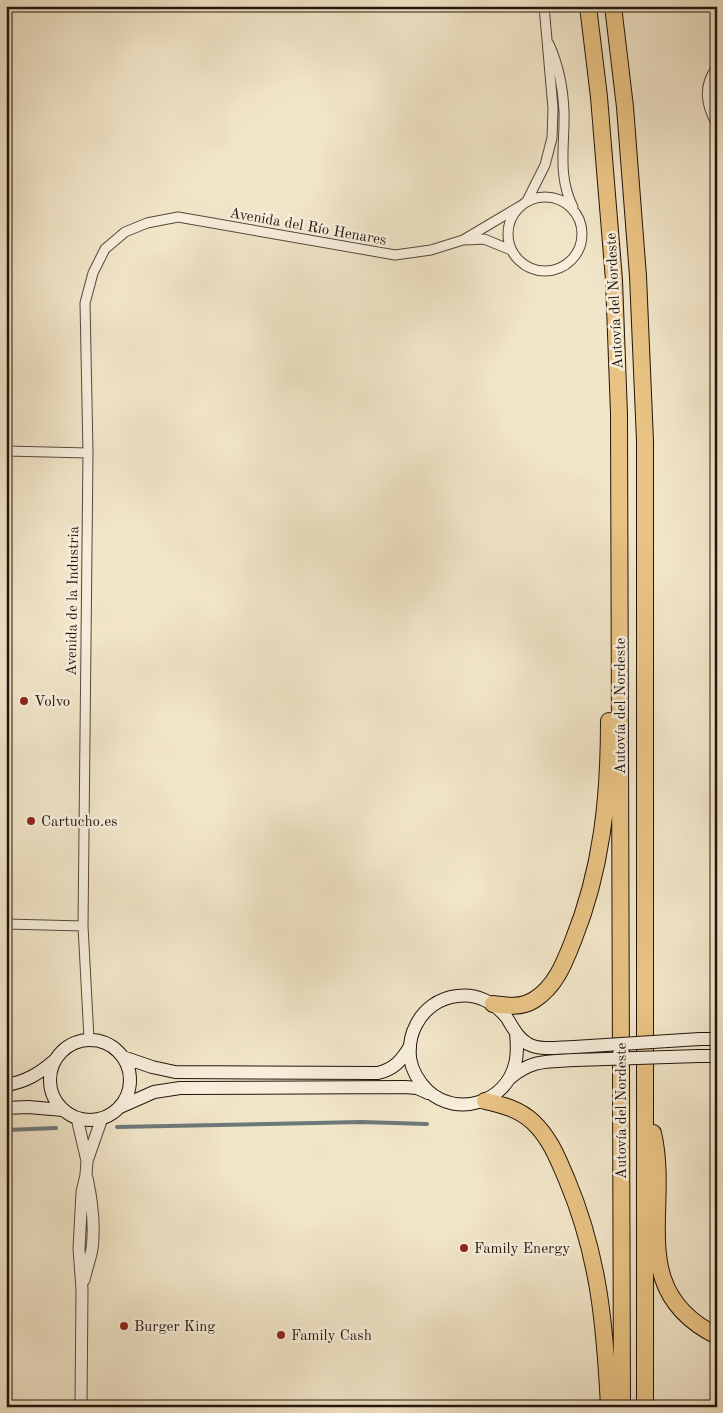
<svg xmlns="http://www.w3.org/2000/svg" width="723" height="1413" font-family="'Old Standard TT',serif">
<rect width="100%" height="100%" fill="#f2e6c9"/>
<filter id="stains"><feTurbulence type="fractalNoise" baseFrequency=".004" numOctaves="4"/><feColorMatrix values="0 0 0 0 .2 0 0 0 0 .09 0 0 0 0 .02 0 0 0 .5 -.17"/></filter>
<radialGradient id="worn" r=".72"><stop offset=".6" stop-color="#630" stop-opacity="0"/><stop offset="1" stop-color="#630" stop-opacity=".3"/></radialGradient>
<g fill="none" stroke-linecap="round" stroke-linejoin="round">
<path stroke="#6d7978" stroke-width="4" d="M 117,1127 L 362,1122 L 427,1124
M 6,1130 L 56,1128"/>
<defs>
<path id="minor" d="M 549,44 C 559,66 563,87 564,111 C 565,144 557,176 573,207
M508 234a37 37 0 1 1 74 0a37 37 0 1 1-74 0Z
M 527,201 L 545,165 L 552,138 L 553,108 L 544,6
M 466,240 L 484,239 L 511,250
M 6,451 L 88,453
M 6,924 L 83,926
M 89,1039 L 83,926 L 88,453 L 85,303 L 93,273 L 105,249 L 125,232 L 147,223 L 178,217 L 395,255 L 431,250 L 463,240 L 522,205"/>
<path id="tertiary" d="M 717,69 C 704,86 707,105 717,122
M 77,1118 L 87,1161 L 86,1175 L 82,1192 L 79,1249 L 82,1289 L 81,1407
M 87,1161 L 102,1118
M 84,1280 C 86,1270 90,1260 92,1249 C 95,1226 92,1201 87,1178"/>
<path id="secondary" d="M 516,1033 C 517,1044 518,1053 515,1064 C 506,1102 458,1118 428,1091 C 419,1082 412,1071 410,1058 C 409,1046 410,1036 416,1025 C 424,1009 439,998 457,996 C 477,993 495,1003 507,1018 C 513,1028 518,1038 528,1044 C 541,1051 560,1047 574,1047
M 700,1039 L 717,1039
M50 1080a40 40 0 1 1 80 0a40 40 0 1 1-80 0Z
M 699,1056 L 717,1056
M 123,1057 L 152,1067 L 175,1072 L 378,1073 C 394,1069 401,1061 409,1048
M 510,1078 C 533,1059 546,1062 575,1060
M 6,1085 C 26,1082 40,1073 55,1060
M 120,1107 L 154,1092 L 180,1088 L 405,1087 L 417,1088 L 428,1093
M 6,1108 L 28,1107 L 63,1110"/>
<path id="motorway" d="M 588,6 L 599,97 L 614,280 L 619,414 L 622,1407
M 613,6 L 625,107 L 638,276 L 645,441 L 645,1407
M 493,1004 C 507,1006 521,1008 534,1000 C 555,987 564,964 573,941 C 602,869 609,798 609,721
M 485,1101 C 503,1105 519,1109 533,1122 C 550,1138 558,1159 567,1180 C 599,1256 605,1326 609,1407
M 653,1133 C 671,1210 625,1290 717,1336"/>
</defs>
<use href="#minor" stroke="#56483b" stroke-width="11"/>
<use href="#tertiary" stroke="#56483b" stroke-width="13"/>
<use href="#secondary" stroke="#22140c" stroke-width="14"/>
<use href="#motorway" stroke="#22140c" stroke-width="18"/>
<use href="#minor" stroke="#f7efdc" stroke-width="9"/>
<use href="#tertiary" stroke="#f7efdc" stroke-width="11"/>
<use href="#secondary" stroke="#f7efdc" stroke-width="12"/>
<use href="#motorway" stroke="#e9c384" stroke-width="16"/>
<defs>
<path id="secondary-bridge" d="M 574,1047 L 700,1039
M 575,1060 L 699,1056"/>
</defs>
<use href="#secondary-bridge" stroke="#22140c" stroke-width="14" stroke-linecap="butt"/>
<use href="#secondary-bridge" stroke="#f7efdc" stroke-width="12"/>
</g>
<g fill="#8f2418" stroke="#f7efdc" stroke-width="2">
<circle cx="24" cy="701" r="5"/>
<circle cx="31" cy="821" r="5"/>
<circle cx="464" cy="1248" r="5"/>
<circle cx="124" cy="1326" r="5"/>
<circle cx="281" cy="1335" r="5"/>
</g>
<g text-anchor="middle" stroke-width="5" stroke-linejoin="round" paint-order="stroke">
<g font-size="15" fill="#22140c" stroke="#f7efdc">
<text transform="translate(308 226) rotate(10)" y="5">Avenida del Río Henares</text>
<text transform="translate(614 301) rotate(-93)" y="5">Autovía del Nordeste</text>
<text transform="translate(72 601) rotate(-89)" y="5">Avenida de la Industria</text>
<text transform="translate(620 706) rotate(-90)" y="5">Autovía del Nordeste</text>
<text transform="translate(621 1111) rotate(-90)" y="5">Autovía del Nordeste</text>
</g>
<g font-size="15" fill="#22140c" stroke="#f7efdc" text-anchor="start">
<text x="34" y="706">Volvo</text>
<text x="41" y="826">Cartucho.es</text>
<text x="474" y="1253">Family Energy</text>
<text x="134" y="1331">Burger King</text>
<text x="291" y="1340">Family Cash</text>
</g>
</g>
<rect width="723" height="1413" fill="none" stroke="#f2e6c9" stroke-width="25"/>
<rect x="8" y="8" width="708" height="1398" fill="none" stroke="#22140c" stroke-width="2.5"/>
<rect x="12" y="12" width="698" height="1388" fill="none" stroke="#22140c"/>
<rect width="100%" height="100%" filter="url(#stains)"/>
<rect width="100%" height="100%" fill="url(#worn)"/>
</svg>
